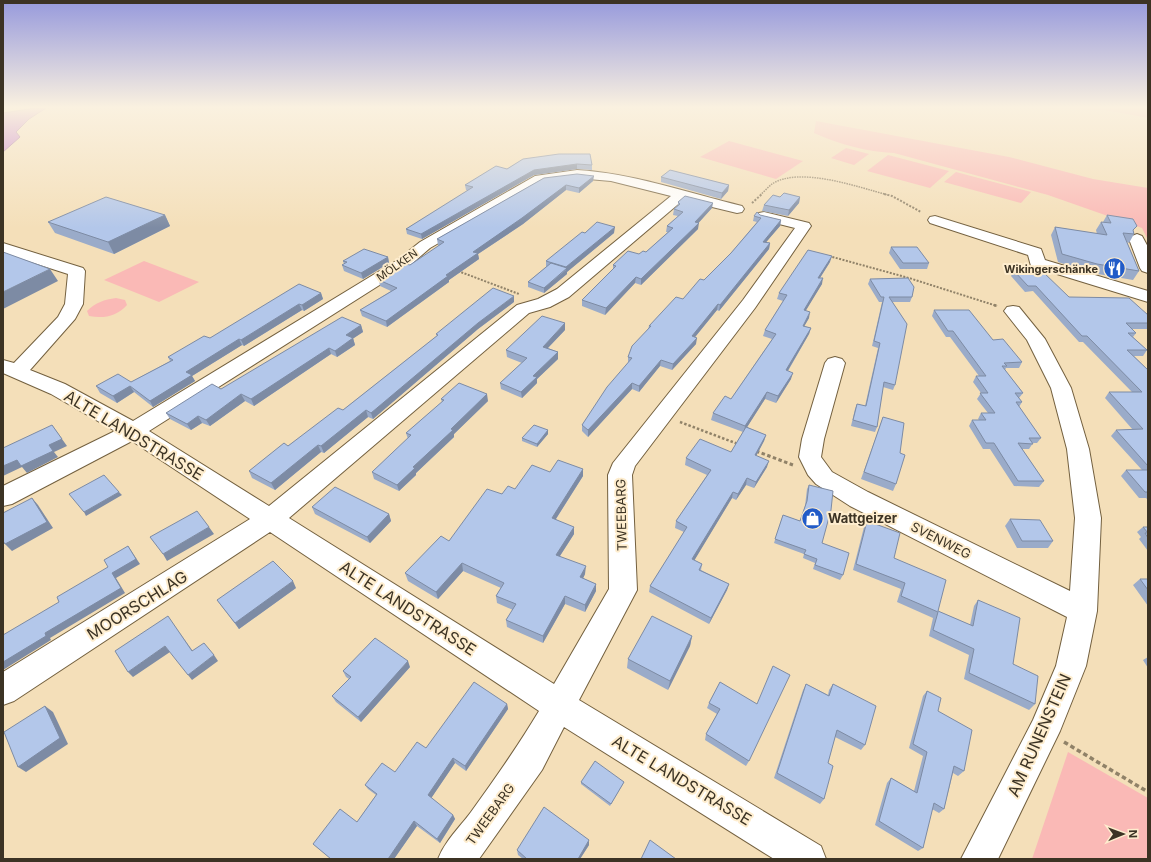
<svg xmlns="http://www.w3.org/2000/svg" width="1151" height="862" font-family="Inter,sans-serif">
<rect width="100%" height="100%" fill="#f4dfb9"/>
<path fill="#fab9b6" d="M 1041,108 L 1148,108 L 1148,118 L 1105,110 Z
M 816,121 L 1009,157 L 1093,179 L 1148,188 L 1148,240 L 1142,228 L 1048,195 L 894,153 C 867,152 839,144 814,133 Z
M 729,141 L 803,161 L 776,179 L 700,157 Z
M 846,148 L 869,154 L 854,165 L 831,158 Z
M 888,155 L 949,171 L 930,188 L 867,171 Z
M 956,172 L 1031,192 L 1021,203 L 944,182 Z
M 144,261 L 199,282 L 159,302 L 104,280 Z
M 116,298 L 125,300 L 127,305 C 117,316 104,319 89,316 L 87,311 C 96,302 104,300 116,298 Z
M 1068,752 L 1148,798 L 1148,859 L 1032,859 Z"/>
<path fill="#be73cb" stroke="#976099" d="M 35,108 L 46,108 L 29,119 L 16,132 L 20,137 L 3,152 L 3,113 Z"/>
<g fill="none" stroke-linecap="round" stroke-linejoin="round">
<defs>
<path id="minor" d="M 577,170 C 632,173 688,193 742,206 L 744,209 L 742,212 L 737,213 L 683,200 L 569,297 L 550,307 L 529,313 L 289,518 L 554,684 L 609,589 L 608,475 L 613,463 L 743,300 L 795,228 L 759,219 L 757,216 L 759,213 L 764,212 L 809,223 L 811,226 L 755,308 L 635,466 L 632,475 L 637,590 L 579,700 L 821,846 L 826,859 L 774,859 L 564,727 L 542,770 L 479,859 L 438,859 C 445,841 459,828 471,812 C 495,779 518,746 539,711 L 270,532 L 14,701 L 3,705 L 3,672 L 250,519 L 132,441 L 12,504 L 3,506 L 3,486 L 115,431 L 51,394 L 3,373 L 3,360 L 14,363 L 58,317 L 65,304 L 68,274 L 3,253 L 3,243 L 83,268 L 85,271 L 83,304 L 75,319 L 30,370 L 65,384 L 133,421 L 396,261 L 420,242 L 535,176 ZM 577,178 L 611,181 L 671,196 L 557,289 L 538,299 L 517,305 L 269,506 L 149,431 L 408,267 L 430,248 L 544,182 Z
M 935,216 L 1041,249 L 1045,260 L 1148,291 L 1148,302 L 1031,266 L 1028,255 L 930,223 L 928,220 L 930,217 Z
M 1137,234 L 1142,236 L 1148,247 L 1148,273 L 1142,271 L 1140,268 L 1129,239 L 1132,236 Z
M 1013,306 L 1019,307 L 1045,339 L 1071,388 L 1089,449 L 1101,518 L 1097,611 L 1086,666 L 1060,731 L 998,859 L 961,859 L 1033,720 L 1056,666 L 1067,617 L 850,506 L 816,484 L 808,475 L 799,457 L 802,439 L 825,363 L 828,359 L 835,357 L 842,359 L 845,363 L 824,439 L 821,457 L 832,472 L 868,492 L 1070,591 L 1075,518 L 1067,449 L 1051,388 L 1027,340 L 1004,311 L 1007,307 Z"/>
</defs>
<use href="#minor" stroke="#73603f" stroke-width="2"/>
<path stroke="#908268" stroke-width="1.5" stroke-dasharray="1.5 1" stroke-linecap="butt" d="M 760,195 C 764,192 768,187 772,184 C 799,166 858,187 888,195"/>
<path stroke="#908268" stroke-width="2" stroke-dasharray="2 1.5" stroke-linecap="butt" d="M 884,194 L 892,196 L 921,212
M 752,203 L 762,194
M 829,256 L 909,278 L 997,306
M 458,271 L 519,294"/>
<path stroke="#908268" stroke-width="2.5" stroke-dasharray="2.5 2" stroke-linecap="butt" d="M 994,305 L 997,306
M 680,422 L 738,444"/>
<path stroke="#908268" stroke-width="3" stroke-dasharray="3.5 2.5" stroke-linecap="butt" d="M 756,451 L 793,465"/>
<path stroke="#908268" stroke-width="3.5" stroke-dasharray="4.5 3" stroke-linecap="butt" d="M 1064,742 L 1148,792"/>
<use href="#minor" fill="#fff" fill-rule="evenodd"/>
</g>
<path fill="#9aabc9" d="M 523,159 L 592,165 L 592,170 L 577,169 L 534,175 L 422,239 L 407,234 L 406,229 L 468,191 L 466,190 L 465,185 L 507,169 Z
M 661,177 L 729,185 L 728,191 L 721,199 L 661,182 Z
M 544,178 L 593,181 L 579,193 L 566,190 L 523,224 L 478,254 L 479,259 L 449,280 L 449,282 L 387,327 L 362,316 L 360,310 L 391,291 L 380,286 L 379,280 L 410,265 L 439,246 L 438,245 L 437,239 Z
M 780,197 L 800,197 L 799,203 L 788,216 L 762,211 L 764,205 Z
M 678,202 L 712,208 L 698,223 L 698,229 L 641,285 L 635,283 L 605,315 L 582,306 L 582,300 L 613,269 L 613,265 L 646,252 L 668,232 L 666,232 L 667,226 L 678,216 L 673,215 L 674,209 L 678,205 Z
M 165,215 L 170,226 L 114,254 L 55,233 L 48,222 Z
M 760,215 L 781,220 L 780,226 L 766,242 L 770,243 L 769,249 L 719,311 L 717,310 L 695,337 L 696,344 L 672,370 L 660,366 L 639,392 L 632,389 L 588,437 L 582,431 L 582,425 L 628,363 L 628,357 L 648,329 L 649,326 L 683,299 L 704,280 L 731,253 L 757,222 L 753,221 L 754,216 Z
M 1107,215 L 1134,232 L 1134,234 L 1129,243 L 1127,242 L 1139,271 L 1133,280 L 1092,273 L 1058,262 L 1051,235 L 1055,227 L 1097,234 L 1096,230 L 1101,222 L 1103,222 Z
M 585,233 L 614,233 L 567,272 L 567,274 L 544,293 L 528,287 L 528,282 L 546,267 L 546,261 Z
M 891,247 L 929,263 L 927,269 L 900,269 L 889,253 Z
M 388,257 L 389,263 L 363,279 L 344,271 L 342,265 L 344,264 L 343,261 Z
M 830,262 L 820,278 L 822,284 L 805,311 L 809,318 L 804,326 L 811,328 L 809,334 L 788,371 L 791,379 L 776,403 L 765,399 L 747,427 L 766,435 L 764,441 L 756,456 L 767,467 L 754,488 L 746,485 L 736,500 L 732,498 L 694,560 L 702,564 L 701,570 L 729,584 L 727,590 L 709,624 L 649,592 L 650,586 L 684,532 L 675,528 L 676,521 L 707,475 L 685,465 L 686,458 L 731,452 L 743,432 L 711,420 L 713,413 L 731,399 L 772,339 L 763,336 L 765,330 L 783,301 L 777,299 L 779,293 Z
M 1014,271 L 1069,297 L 1148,323 L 1148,329 L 1132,329 L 1136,333 L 1133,337 L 1147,350 L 1143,356 L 1134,356 L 1148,370 L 1148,500 L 1146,498 L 1139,498 L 1121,476 L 1126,470 L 1142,470 L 1111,436 L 1116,430 L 1133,430 L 1105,398 L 1109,392 L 1132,392 L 1083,342 L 1079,342 L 1033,291 L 1025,292 L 1011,276 Z
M 870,279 L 912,297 L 910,302 L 893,302 L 895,385 L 893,390 L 883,387 L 877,427 L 875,432 L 851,426 L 855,409 L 857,404 L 865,406 L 878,348 L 872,346 L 882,302 L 879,302 L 868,284 Z
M 321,293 L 323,299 L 304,311 L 302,310 L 244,346 L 242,345 L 192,376 L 195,381 L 153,407 L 134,392 L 117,403 L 100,393 L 96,386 L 131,382 L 170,361 L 168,357 L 210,338 Z
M 514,302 L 478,329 L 373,419 L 368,417 L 324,453 L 321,452 L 275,490 L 252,478 L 249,471 L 343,410 L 437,336 L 436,334 Z
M 934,310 L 993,340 L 1022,362 L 1019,368 L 1006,368 L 1005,370 L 1023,393 L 1019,398 L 1022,402 L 1019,407 L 1041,438 L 1037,443 L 1033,443 L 1029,449 L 1022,449 L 1044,481 L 1039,487 L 1014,486 L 990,449 L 983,449 L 969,426 L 972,420 L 979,420 L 978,419 L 981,413 L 988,413 L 977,399 L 981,393 L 973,382 L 976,376 L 979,376 L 950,337 L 946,337 L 932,316 Z
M 361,325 L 363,332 L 353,338 L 355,345 L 337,357 L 331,354 L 254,406 L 245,401 L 210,426 L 202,423 L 191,430 L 170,419 L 166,413 L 221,389 Z
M 565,330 L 548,348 L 558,352 L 558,359 L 537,379 L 537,383 L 522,398 L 501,389 L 500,383 L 522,363 L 507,357 L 506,350 Z
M 441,399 L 488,401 L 454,434 L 454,437 L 416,473 L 416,475 L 399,491 L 374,479 L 372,472 L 408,439 L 406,433 L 442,402 Z
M 883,417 L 900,453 L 896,484 L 893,491 L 861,479 Z
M 548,430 L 548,434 L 537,447 L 522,441 L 522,438 Z
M 550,472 L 583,476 L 556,519 L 574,534 L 560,556 L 585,574 L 583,578 L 596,584 L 596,591 L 585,612 L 565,604 L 543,643 L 507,627 L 506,620 L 513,610 L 497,603 L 496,596 L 501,588 L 463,571 L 438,599 L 408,581 L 405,573 L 449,541 L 502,494 L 515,489 Z
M 809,485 L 822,543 L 843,575 L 840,580 L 813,569 L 815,563 L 803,558 L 804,554 L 774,543 L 783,515 L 800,521 L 805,506 L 807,489 Z
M 312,507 L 389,514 L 391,521 L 370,543 L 315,514 Z
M 1010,519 L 1053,541 L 1048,548 L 1017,548 L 1005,526 Z
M 867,521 L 894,558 L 938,611 L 970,625 L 974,606 L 978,600 L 1035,704 L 1029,710 L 964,679 L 969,655 L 929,636 L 933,618 L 897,602 L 901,589 L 853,570 L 864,527 Z
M 1143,527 L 1148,527 L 1148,551 L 1139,539 L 1141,537 L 1137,532 Z
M 1140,579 L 1148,579 L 1148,606 L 1133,585 Z
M 296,588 L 239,629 L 217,600 Z
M 692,636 L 690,646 L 668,690 L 627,668 L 628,659 Z
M 1148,657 L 1148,668 L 1143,660 Z
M 410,667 L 361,722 L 336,702 L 332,696 L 349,679 L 346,677 L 343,671 Z
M 720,682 L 749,761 L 746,766 L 705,740 L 706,734 L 717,714 L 707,708 L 709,703 Z
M 806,684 L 828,695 L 829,690 L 833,684 L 865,745 L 861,750 L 835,737 L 828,763 L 824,799 L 820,804 L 774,778 L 803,690 Z
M 927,691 L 938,711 L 964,771 L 958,776 L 953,773 L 944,809 L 939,813 L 932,809 L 923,848 L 918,851 L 875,825 L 887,783 L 891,778 L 914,791 L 923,756 L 909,748 L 923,696 Z
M 507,704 L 508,709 L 466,771 L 455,763 L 431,798 L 453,815 L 455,819 L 440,843 L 417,826 L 394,859 L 331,859 L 313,844 L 357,822 L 376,795 L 368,789 L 365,785 L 395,772 L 426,748 Z
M 581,782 L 624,782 L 623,784 L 610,806 L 581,784 Z
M 589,845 L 580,859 L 523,859 L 518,855 L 517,850 Z"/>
<path fill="#7d8ba4" d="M 577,164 L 577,169 L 534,175 L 422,239 L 421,234 L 534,170 Z
M 594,176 L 593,181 L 579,193 L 579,188 Z
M 566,185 L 566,190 L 523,224 L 478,254 L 479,259 L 449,280 L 449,282 L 387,327 L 386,321 L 446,275 L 473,252 Z
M 729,185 L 728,191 L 721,199 L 722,193 Z
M 800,197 L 799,203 L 788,216 L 789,210 Z
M 713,203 L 712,208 L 694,228 L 695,222 Z
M 165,215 L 170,226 L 114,254 L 108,242 Z
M 781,220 L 780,226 L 762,247 L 763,242 Z
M 699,223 L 698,229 L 641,285 L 641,279 Z
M 615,227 L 614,233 L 567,272 L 567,274 L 544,293 L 544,288 L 566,270 L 566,267 Z
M 770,243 L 769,249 L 719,311 L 720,305 Z
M 832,256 L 830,262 L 816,284 L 818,278 Z
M 388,257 L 389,263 L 363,279 L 361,273 Z
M 50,269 L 58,281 L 3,309 L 3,292 Z
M 636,277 L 635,283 L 605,315 L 606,308 Z
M 823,278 L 822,284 L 802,317 L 804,310 Z
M 321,293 L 323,299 L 304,311 L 302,305 Z
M 514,296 L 514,302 L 478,329 L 373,419 L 371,413 L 478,323 Z
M 299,304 L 302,310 L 244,346 L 241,340 Z
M 718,304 L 717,310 L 691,342 L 692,336 Z
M 810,312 L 809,318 L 801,332 L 803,326 Z
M 565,323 L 565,330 L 543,353 L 543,347 Z
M 361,325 L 363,332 L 348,342 L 346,335 Z
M 811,328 L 809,334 L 784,377 L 786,370 Z
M 353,338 L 355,345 L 337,357 L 335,351 Z
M 697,338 L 696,344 L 672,370 L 673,364 Z
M 239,339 L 242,345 L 192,376 L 195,381 L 153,407 L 150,401 L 186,372 Z
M 329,348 L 331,354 L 254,406 L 251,399 Z
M 558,352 L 558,359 L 537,379 L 537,383 L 522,398 L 521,392 L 533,376 Z
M 661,360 L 660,366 L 639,392 L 639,386 Z
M 793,373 L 791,379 L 776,403 L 778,396 Z
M 632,383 L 632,389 L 588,437 L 588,430 Z
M 130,386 L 134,392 L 117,403 L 113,396 Z
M 767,392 L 765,399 L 744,432 L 745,426 Z
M 241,394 L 245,401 L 210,426 L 206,420 Z
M 487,394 L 488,401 L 454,434 L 454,437 L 416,473 L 416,475 L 399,491 L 397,485 L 413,467 L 451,429 Z
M 366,410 L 368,417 L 324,453 L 321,446 Z
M 198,416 L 202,423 L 191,430 L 187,424 Z
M 52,425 L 67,446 L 54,452 L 58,457 L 27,473 L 22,467 L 3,476 L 3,466 L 49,445 Z
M 548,430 L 548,434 L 537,447 L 537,444 Z
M 766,435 L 764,441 L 753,462 L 755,455 Z
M 318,445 L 321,452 L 275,490 L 271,483 Z
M 769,461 L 767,467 L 754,488 L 756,482 Z
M 583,469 L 583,476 L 552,525 L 552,518 Z
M 747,478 L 746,485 L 736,500 L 738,494 Z
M 119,492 L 122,495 L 86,516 L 84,512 Z
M 733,492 L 732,498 L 691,566 L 692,559 Z
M 32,498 L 38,505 L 53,528 L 12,551 L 5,544 Z
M 389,514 L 391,521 L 370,543 L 367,537 Z
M 209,527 L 214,534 L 167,561 L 163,554 Z
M 574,527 L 574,534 L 556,562 L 556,555 Z
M 128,546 L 140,564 L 116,578 L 125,593 L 50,638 L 51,640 L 3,670 L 3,662 L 45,633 L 112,573 Z
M 462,563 L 463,571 L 438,599 L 436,592 Z
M 586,566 L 585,574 L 580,585 L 580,577 Z
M 293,581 L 296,588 L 239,629 L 235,623 Z
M 596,584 L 596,591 L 585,612 L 585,605 Z
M 729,584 L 727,590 L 709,624 L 711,618 Z
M 565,596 L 565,604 L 543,643 L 543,636 Z
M 168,616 L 172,622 L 197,657 L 192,651 Z
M 692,636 L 690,646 L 668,690 L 670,681 Z
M 165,646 L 170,652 L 133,677 L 128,672 Z
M 214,655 L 218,661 L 192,680 L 188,675 Z
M 408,661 L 410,667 L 361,722 L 358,717 Z
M 507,704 L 508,709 L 466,771 L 465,766 Z
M 45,706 L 53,712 L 68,744 L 26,772 L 18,767 Z
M 453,758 L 455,763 L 430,800 L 428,795 Z
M 453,815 L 455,819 L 440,843 L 437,839 Z
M 414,821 L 417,826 L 394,859 L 388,859 Z
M 589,840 L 589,845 L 580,859 L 578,859 Z"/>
<path fill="#b3c7ea" stroke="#7d8ba4" d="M 559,154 L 590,154 L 592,165 L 577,164 L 534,170 L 421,234 L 406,229 L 473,187 L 465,185 L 496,166 L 507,169 L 523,159 Z
M 670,170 L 729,185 L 722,193 L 661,177 Z
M 577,174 L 594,176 L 579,188 L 566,185 L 522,218 L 473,252 L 478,253 L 446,275 L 448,276 L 386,321 L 360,310 L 397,288 L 379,280 L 406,264 L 410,265 L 444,242 L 437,239 L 544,178 Z
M 784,193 L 800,197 L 789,210 L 764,205 L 773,195 L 780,197 Z
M 685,196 L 713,203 L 695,222 L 699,223 L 641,279 L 636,277 L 606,308 L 582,300 L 616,266 L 613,265 L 628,251 L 639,254 L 643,251 L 646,252 L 673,228 L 667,226 L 683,212 L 674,209 L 680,204 L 678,202 Z
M 106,197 L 165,215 L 108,242 L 48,222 Z
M 757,212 L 760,215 L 781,220 L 763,242 L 770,243 L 720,305 L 718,304 L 692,336 L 697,338 L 673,364 L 661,360 L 639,386 L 632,383 L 588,430 L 582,425 L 607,387 L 632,358 L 628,357 L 632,346 L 651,326 L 649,326 L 676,297 L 683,299 L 700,279 L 704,280 L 731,253 L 761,218 L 754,216 Z
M 1107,215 L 1133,219 L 1137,226 L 1133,230 L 1134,234 L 1123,233 L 1139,271 L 1097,264 L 1062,254 L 1055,227 L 1107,235 L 1101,222 L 1111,223 Z
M 597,222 L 615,227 L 566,267 L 546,261 L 582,232 L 585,233 Z
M 891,247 L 917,247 L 929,263 L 903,263 Z
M 364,249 L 388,257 L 361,273 L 342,265 L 347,262 L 343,261 Z
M 808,250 L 832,256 L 818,278 L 823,278 L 804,310 L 810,312 L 803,326 L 811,328 L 786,370 L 793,373 L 778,396 L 767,392 L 745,426 L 713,413 L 725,396 L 731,399 L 776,334 L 765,330 L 787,295 L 779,293 Z
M 3,252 L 50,269 L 3,292 Z
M 551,263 L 567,268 L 544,288 L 528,282 Z
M 1014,271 L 1042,271 L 1069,297 L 1129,298 L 1148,315 L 1148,323 L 1126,323 L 1136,333 L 1128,333 L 1147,350 L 1127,350 L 1148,370 L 1148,466 L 1116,430 L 1143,429 L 1109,392 L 1142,392 L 1087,336 L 1082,336 L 1036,286 L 1028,286 Z
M 908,278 L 914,287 L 912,297 L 889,297 L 907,324 L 895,385 L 884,382 L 877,427 L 853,420 L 857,404 L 866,406 L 880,343 L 874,341 L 884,297 L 881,297 L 870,279 Z
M 299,284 L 321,293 L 302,305 L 299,304 L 241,340 L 239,339 L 186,372 L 192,375 L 150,401 L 130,386 L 113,396 L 96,386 L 118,374 L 131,382 L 173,360 L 168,357 L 204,336 L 210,338 Z
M 493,288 L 514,296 L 478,323 L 371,413 L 366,410 L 321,446 L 318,445 L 271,483 L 249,471 L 284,443 L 288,446 L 338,408 L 343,410 L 438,335 L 436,334 Z
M 934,310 L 969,310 L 993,340 L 1003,339 L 1022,362 L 1004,363 L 1007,366 L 1002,366 L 1023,393 L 1015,393 L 1022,402 L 1016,402 L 1041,438 L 1029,438 L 1033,444 L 1018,443 L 1044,481 L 1018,481 L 994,443 L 986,443 L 972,420 L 986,420 L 981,413 L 995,413 L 980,393 L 988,393 L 976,376 L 986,376 L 953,331 L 948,331 Z
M 542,316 L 565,323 L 543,347 L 558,352 L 533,376 L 537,377 L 521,392 L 500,383 L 527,358 L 506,350 Z
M 342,317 L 361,325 L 346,335 L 353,338 L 335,351 L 329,348 L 251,399 L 241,394 L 206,420 L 198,416 L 187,424 L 166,413 L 212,384 L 221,389 Z
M 459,383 L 487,394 L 451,429 L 453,430 L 413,467 L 415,468 L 397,485 L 372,472 L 411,435 L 406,433 L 444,400 L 441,399 Z
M 883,417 L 904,423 L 900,453 L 905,455 L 896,484 L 864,472 Z
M 52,425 L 62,439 L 49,445 L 53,451 L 21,466 L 17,460 L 3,466 L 3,448 Z
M 534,425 L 548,430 L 537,444 L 522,438 Z
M 746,427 L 766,435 L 755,455 L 769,461 L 756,482 L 747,478 L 738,494 L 733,492 L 692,559 L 702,564 L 699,570 L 729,584 L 711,618 L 650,586 L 687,527 L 676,521 L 711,470 L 686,458 L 700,439 L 731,452 Z
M 558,460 L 583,469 L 552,518 L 574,527 L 556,555 L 586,566 L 580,577 L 596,584 L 585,605 L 565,596 L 543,636 L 506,620 L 516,604 L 496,596 L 504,583 L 462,563 L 436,592 L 405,573 L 441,536 L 449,541 L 487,489 L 502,494 L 508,486 L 515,489 L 532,465 L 550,472 Z
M 1126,470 L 1148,470 L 1148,492 L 1145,492 Z
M 104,475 L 119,492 L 84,512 L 69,494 Z
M 809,485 L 833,491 L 831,510 L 822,543 L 849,553 L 843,575 L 815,565 L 817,559 L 804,554 L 806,550 L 775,539 L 783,515 L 800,521 L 807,501 Z
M 335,487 L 389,514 L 367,537 L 312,507 Z
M 32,498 L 47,522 L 5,544 L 3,541 L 3,513 Z
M 197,511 L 209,527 L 163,554 L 150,537 Z
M 1010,519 L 1040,520 L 1053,541 L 1022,541 Z
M 867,521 L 900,533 L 894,558 L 946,580 L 938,611 L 973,626 L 978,600 L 1020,618 L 1013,664 L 1038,676 L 1035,704 L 969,673 L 974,649 L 933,630 L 938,612 L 901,596 L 905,583 L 856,564 Z
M 1143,527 L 1148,527 L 1148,533 Z
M 1145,533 L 1148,533 L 1148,538 Z
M 128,546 L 136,559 L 112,573 L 121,588 L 45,633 L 46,636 L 3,662 L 3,635 L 59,602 L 57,597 L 108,567 L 104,560 Z
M 273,561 L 293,581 L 235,623 L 217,600 Z
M 1140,579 L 1148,579 L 1148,590 Z
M 168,616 L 192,651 L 204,643 L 214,655 L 188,675 L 165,646 L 128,672 L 115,651 Z
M 652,616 L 692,636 L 670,681 L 628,659 Z
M 375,638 L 408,661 L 358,717 L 332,696 L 351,677 L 343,671 Z
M 773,666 L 790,675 L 749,761 L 706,734 L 720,709 L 709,703 L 720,682 L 757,704 Z
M 474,682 L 507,704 L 465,766 L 453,758 L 428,795 L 453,815 L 437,839 L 414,821 L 388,859 L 331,859 L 313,844 L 340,809 L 357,822 L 377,794 L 365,785 L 382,763 L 395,772 L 417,742 L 426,748 Z
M 806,684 L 829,696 L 833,684 L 876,706 L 865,745 L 837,730 L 828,763 L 833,766 L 824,799 L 777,773 Z
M 927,691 L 941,698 L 938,711 L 972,730 L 964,771 L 954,766 L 944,809 L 934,803 L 923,848 L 879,821 L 891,778 L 917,793 L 927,752 L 913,744 Z
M 45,706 L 60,738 L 18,767 L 4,732 Z
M 595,761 L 624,782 L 611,804 L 581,782 Z
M 544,807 L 589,840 L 578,859 L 527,859 L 517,850 Z
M 650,840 L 676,859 L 641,859 Z"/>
<linearGradient id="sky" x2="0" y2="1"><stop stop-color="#979adc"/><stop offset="0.47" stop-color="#faf1e0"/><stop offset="1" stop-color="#faf1e0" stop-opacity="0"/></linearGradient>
<rect width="1151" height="228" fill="url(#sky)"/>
<defs>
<symbol id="restaurant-disc" viewBox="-11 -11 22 22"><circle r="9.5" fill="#215bc8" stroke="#feedce"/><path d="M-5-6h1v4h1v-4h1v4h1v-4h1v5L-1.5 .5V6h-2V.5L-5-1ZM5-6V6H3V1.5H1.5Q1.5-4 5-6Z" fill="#fff"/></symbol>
<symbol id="shop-disc" viewBox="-11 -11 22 22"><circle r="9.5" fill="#215bc8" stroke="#feedce"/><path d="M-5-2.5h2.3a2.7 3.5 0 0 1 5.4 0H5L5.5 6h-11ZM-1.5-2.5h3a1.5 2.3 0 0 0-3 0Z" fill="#fff"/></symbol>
</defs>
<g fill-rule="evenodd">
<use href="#restaurant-disc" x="1102" y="256" width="25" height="25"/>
<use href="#shop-disc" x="800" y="506" width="25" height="25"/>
</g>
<g text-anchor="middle" stroke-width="4" stroke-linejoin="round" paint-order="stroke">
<g font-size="11" fill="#3c3324" stroke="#feedce">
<text transform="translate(397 265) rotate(-35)" y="4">MÖLKEN</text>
</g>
<g font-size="11" font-weight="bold" fill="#3c3324" stroke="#feedce" text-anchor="end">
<text x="1098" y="273">Wikingerschänke</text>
</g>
<g font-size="13" fill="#3c3324" stroke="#feedce">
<text transform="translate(621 515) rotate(-91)" y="5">TWEEBARG</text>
<text transform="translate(941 540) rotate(27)" y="5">SVENWEG</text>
<text transform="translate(490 814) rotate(-54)" y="5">TWEEBARG</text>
</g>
<g font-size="13" font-weight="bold" fill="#3c3324" stroke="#feedce" text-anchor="start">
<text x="828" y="523">Wattgeizer</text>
</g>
<g font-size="16" fill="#3c3324" stroke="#feedce">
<text transform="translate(134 435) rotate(31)" y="6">ALTE LANDSTRASSE</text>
<text transform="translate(137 605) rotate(-32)" y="6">MOORSCHLAG</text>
<text transform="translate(408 608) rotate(33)" y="6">ALTE LANDSTRASSE</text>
<text transform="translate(1039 735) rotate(-66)" y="6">AM RUNENSTEIN</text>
<text transform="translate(682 780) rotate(31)" y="6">ALTE LANDSTRASSE</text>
</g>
</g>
<rect width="1151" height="862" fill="none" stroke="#3c3324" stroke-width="8"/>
<g transform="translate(1123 834) rotate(89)" stroke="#feedce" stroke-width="3" paint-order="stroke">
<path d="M0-3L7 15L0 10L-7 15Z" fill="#3c3324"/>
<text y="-6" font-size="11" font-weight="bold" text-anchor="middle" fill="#3c3324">N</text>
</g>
</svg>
